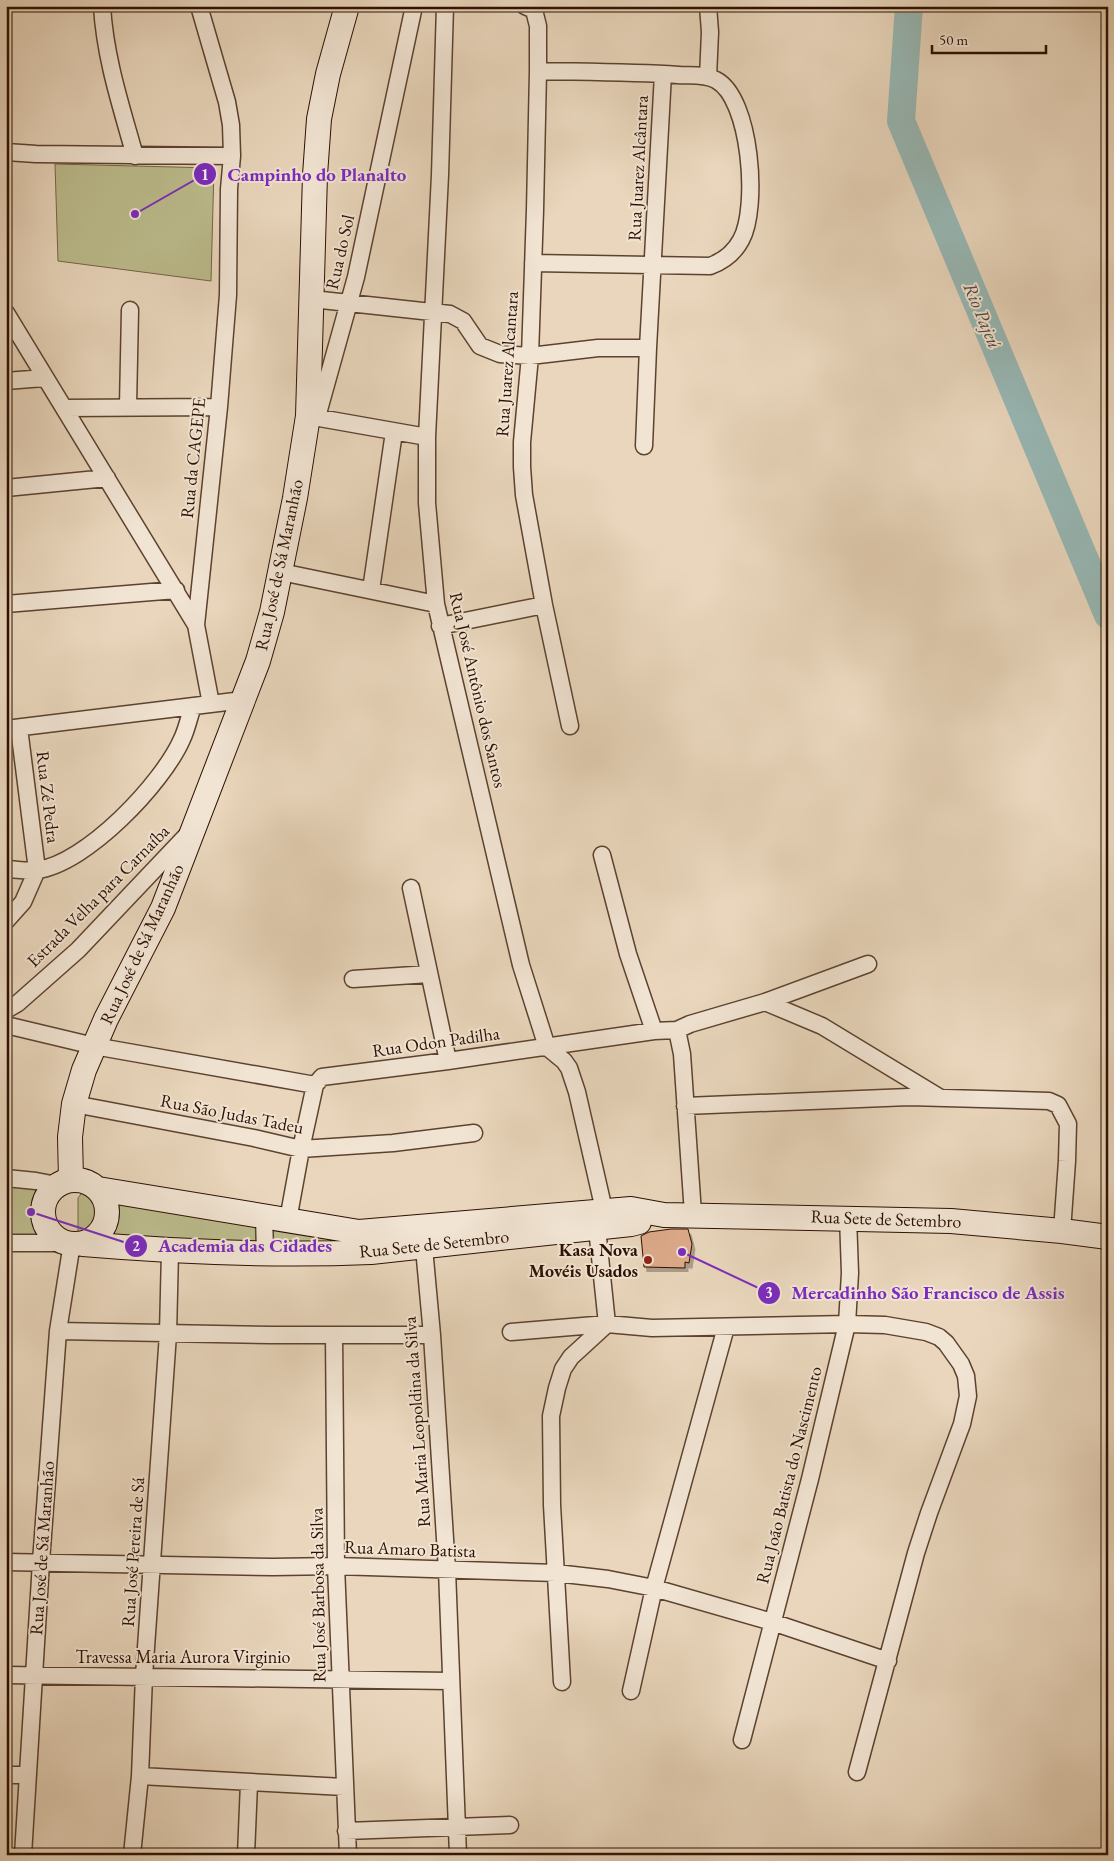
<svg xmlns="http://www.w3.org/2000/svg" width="1114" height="1861" font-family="'EB Garamond',serif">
<defs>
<filter id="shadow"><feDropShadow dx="3" dy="5.5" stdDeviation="0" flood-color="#0004"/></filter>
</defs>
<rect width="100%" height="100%" fill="#e9d6bc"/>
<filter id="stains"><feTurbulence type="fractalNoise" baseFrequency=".004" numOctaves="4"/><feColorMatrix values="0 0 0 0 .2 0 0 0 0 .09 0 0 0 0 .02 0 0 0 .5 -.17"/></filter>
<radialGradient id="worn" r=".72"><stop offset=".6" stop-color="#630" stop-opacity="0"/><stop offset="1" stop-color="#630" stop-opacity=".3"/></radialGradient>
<path fill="#bcbc8d" stroke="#746646" d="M 55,164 L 214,168 L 211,281 L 58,261 Z
M 6,1185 L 49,1188 L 55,1194 L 55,1231 L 48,1237 L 6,1236 Z
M 84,1190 L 307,1232 L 365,1246 L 84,1239 L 78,1234 L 78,1198 Z"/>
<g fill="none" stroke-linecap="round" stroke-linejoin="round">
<path stroke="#98b8b5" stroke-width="28" d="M 909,6 L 901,121 L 1108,615"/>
</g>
<path fill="#ddaa8a" stroke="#2d1000" filter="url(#shadow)" d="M 671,1229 L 688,1229 L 692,1244 L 689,1263 L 685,1262 L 685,1268 L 644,1267 L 641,1236 L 649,1232 Z"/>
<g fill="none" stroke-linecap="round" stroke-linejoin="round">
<defs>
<path id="street" d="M 102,6 C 105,58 121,106 135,156
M 445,6 L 440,175 L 427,437 L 427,503 L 436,604 L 521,965 L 547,1047 L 564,1061 L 569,1068 L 577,1092 L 604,1210
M 525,6 L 534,10 L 538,26 L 538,71 L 535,210 L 530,356 L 522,442 L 522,467 L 524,495 L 544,605 L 570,726
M 708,6 L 710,32 L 708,77
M 6,152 L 36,154 L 232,156
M 533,263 L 710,266 C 724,261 734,253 741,240 C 759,208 751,98 716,80 C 705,74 690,76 678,75 C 632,72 585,72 538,71
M 312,299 L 450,314 L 463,321 L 480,346 L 500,354 L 530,356 L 598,348 L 648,348
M 6,313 L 196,625 L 211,704
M 6,381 L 44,378
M 128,406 L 130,310
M 65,408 L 219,407
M 308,416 L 427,437
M 317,417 L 356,277 L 414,6
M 644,446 L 648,348 L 663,74
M 6,488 L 107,478
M 281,572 L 436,604
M 371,590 L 394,432
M 6,604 L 176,590
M 196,625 L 219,407 L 228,295 L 229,189 L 232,156 L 231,125 L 227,102 L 199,6
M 440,626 L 544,605
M 6,729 L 243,700
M 602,855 L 628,954 L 654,1031
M 6,869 C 16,869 27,872 37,870 C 86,864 163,783 182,739 C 187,729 189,717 193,706
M 411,888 L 448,1061
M 6,921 L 23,902 L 37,870 L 19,728
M 353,979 L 429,974
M 765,1002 L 822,1026 L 939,1097
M 6,1010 L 18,1003 L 78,950 L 188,834
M 6,1025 L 94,1046 L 315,1085 L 322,1077 L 448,1061 L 654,1031 L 677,1030 L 690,1024 L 765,1002 L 868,964
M 677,1030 L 682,1054 L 693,1214
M 74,1104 L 254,1138 L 301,1149 L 393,1143 L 474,1133
M 685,1106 L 909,1097 L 1049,1101 L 1058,1105 L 1068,1124 L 1067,1161 L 1062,1231
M 6,1178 L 36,1181 L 57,1185
M 264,1215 L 265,1253
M 288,1220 L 301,1149 L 315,1085
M 423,1237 L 432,1335 L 447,1570 L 458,1855
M 6,1243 L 64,1243
M 58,1331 L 272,1335 L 432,1335
M 511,1332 L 607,1324 L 652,1328 L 847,1324 L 885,1325 L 926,1332 L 939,1337 L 946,1343 L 961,1364 L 966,1376 L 968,1396 L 962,1424 L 929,1513 L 916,1553 L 857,1772
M 334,1335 L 336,1566 L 348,1855
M 6,1562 L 273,1567 L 336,1566 L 556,1573 L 608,1579 L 654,1588 L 772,1622 L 888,1661
M 6,1675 L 450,1681
M 562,1682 L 552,1505 L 551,1416 L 557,1388 L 563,1369 L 571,1357 L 607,1324 L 597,1228
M 631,1691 L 654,1588 L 726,1327
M 742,1740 L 810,1479 L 847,1324 L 850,1273 L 848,1217
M 6,1775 L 28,1775
M 140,1776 L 344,1787
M 346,1831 L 510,1825
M 23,1855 L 41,1562 L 58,1331 L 72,1243
M 132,1855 L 140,1776 L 144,1676 L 168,1334 L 170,1251
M 246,1855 L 249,1783"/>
<path id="secondary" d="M43 1212a32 32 0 1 1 64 0a32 32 0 1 1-64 0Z
M 71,1180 L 70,1137 L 74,1104 L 84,1070 L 106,1019 L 163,908 L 258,661 L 272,612 L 295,498 L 308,416 L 315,175 L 319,119 L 328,74 L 347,6
M 98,1189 L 359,1232 L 631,1209 L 664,1215 L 951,1221 L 1062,1231 L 1108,1237
M 83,1244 C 178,1252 275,1256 371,1252 L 631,1224 L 639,1222"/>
</defs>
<use href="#street" stroke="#5c422f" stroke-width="19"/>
<use href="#secondary" stroke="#2d1000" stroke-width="26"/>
<use href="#street" stroke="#f1e4d3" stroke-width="16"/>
<use href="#secondary" stroke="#f1e4d3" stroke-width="24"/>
</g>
<circle fill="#8f2418" stroke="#f1e4d3" stroke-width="2" cx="648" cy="1260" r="5"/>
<g text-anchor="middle" stroke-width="4" stroke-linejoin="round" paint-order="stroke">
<g font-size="18" fill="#2d1000" stroke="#f1e4d3">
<text transform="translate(638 168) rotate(-87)" y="6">Rua Juarez Alcântara</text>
<text transform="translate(340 252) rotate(-77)" y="6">Rua do Sol</text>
<text transform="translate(507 364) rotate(-86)" y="6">Rua Juarez Alcantara</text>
<text transform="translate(193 458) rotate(-84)" y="6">Rua da CAGEPE</text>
<text transform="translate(279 565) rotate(-78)" y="6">Rua José de Sá Maranhão</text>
<text transform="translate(478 690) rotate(77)" y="6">Rua José Antônio dos Santos</text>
<text transform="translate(48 797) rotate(83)" y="6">Rua Zé Pedra</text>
<text transform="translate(98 896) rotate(-45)" y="6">Estrada Velha para Carnaíba</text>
<text transform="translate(142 944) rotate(-65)" y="6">Rua José de Sá Maranhão</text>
<text transform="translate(436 1042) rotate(-8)" y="6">Rua Odon Padilha</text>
<text transform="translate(232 1114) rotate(11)" y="6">Rua São Judas Tadeu</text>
<text transform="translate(886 1219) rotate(2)" y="6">Rua Sete de Setembro</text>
<text transform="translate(434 1244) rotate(-6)" y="6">Rua Sete de Setembro</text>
<text transform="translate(417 1422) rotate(-94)" y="6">Rua Maria Leopoldina da Silva</text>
<text transform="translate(789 1475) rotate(-76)" y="6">Rua João Batista do Nascimento</text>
<text transform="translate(42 1548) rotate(-86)" y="6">Rua José de Sá Maranhão</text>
<text transform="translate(410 1549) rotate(2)" y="6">Rua Amaro Batista</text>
<text transform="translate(133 1552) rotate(-86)" y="6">Rua José Pereira de Sá</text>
<text transform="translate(318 1595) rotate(-91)" y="6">Rua José Barbosa da Silva</text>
<text x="183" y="1663">Travessa Maria Aurora Virginio</text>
</g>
<g font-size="18" font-weight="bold" fill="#2d1000" stroke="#f1e4d3" text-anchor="end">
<text x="638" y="1256">Kasa Nova<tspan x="638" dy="21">Movéis Usados</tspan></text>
</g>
<g font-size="19" font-style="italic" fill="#524b3f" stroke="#f1e4d3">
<text transform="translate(983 315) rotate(67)" y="7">Rio Pajeú</text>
</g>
</g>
<path fill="none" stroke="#7b2cbf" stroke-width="2" d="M135 214L205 174M31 1212L136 1246M682 1252L769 1293"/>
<g fill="#7b2cbf" stroke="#f1e4d3" stroke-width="2">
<circle cx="135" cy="214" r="5"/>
<circle cx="31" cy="1212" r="5"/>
<circle cx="682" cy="1252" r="5"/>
<circle cx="205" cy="174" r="12"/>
<circle cx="136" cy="1246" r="12"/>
<circle cx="769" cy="1293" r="12"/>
</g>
<g font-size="15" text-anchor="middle" font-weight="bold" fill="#fff">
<text x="205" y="180">1</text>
<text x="136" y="1251">2</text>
<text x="769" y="1298">3</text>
</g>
<g font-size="19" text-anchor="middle" font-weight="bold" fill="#7b2cbf" stroke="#f1e4d3" stroke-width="4" stroke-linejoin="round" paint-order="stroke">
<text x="317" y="181">Campinho do Planalto</text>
<text x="245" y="1252">Academia das Cidades</text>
<text x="928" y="1299">Mercadinho São Francisco de Assis</text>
</g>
<rect width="1114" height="1861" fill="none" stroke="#e9d6bc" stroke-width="25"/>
<rect x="8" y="8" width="1099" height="1846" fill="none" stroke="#2d1000" stroke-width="2.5"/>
<rect x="12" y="12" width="1089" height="1836" fill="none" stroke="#2d1000"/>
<path d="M932 45v8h114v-8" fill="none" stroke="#2d1000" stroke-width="2.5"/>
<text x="939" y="45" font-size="15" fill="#2d1000" stroke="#f1e4d3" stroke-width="4" paint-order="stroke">50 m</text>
<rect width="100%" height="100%" filter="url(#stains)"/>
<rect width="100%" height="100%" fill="url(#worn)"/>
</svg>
